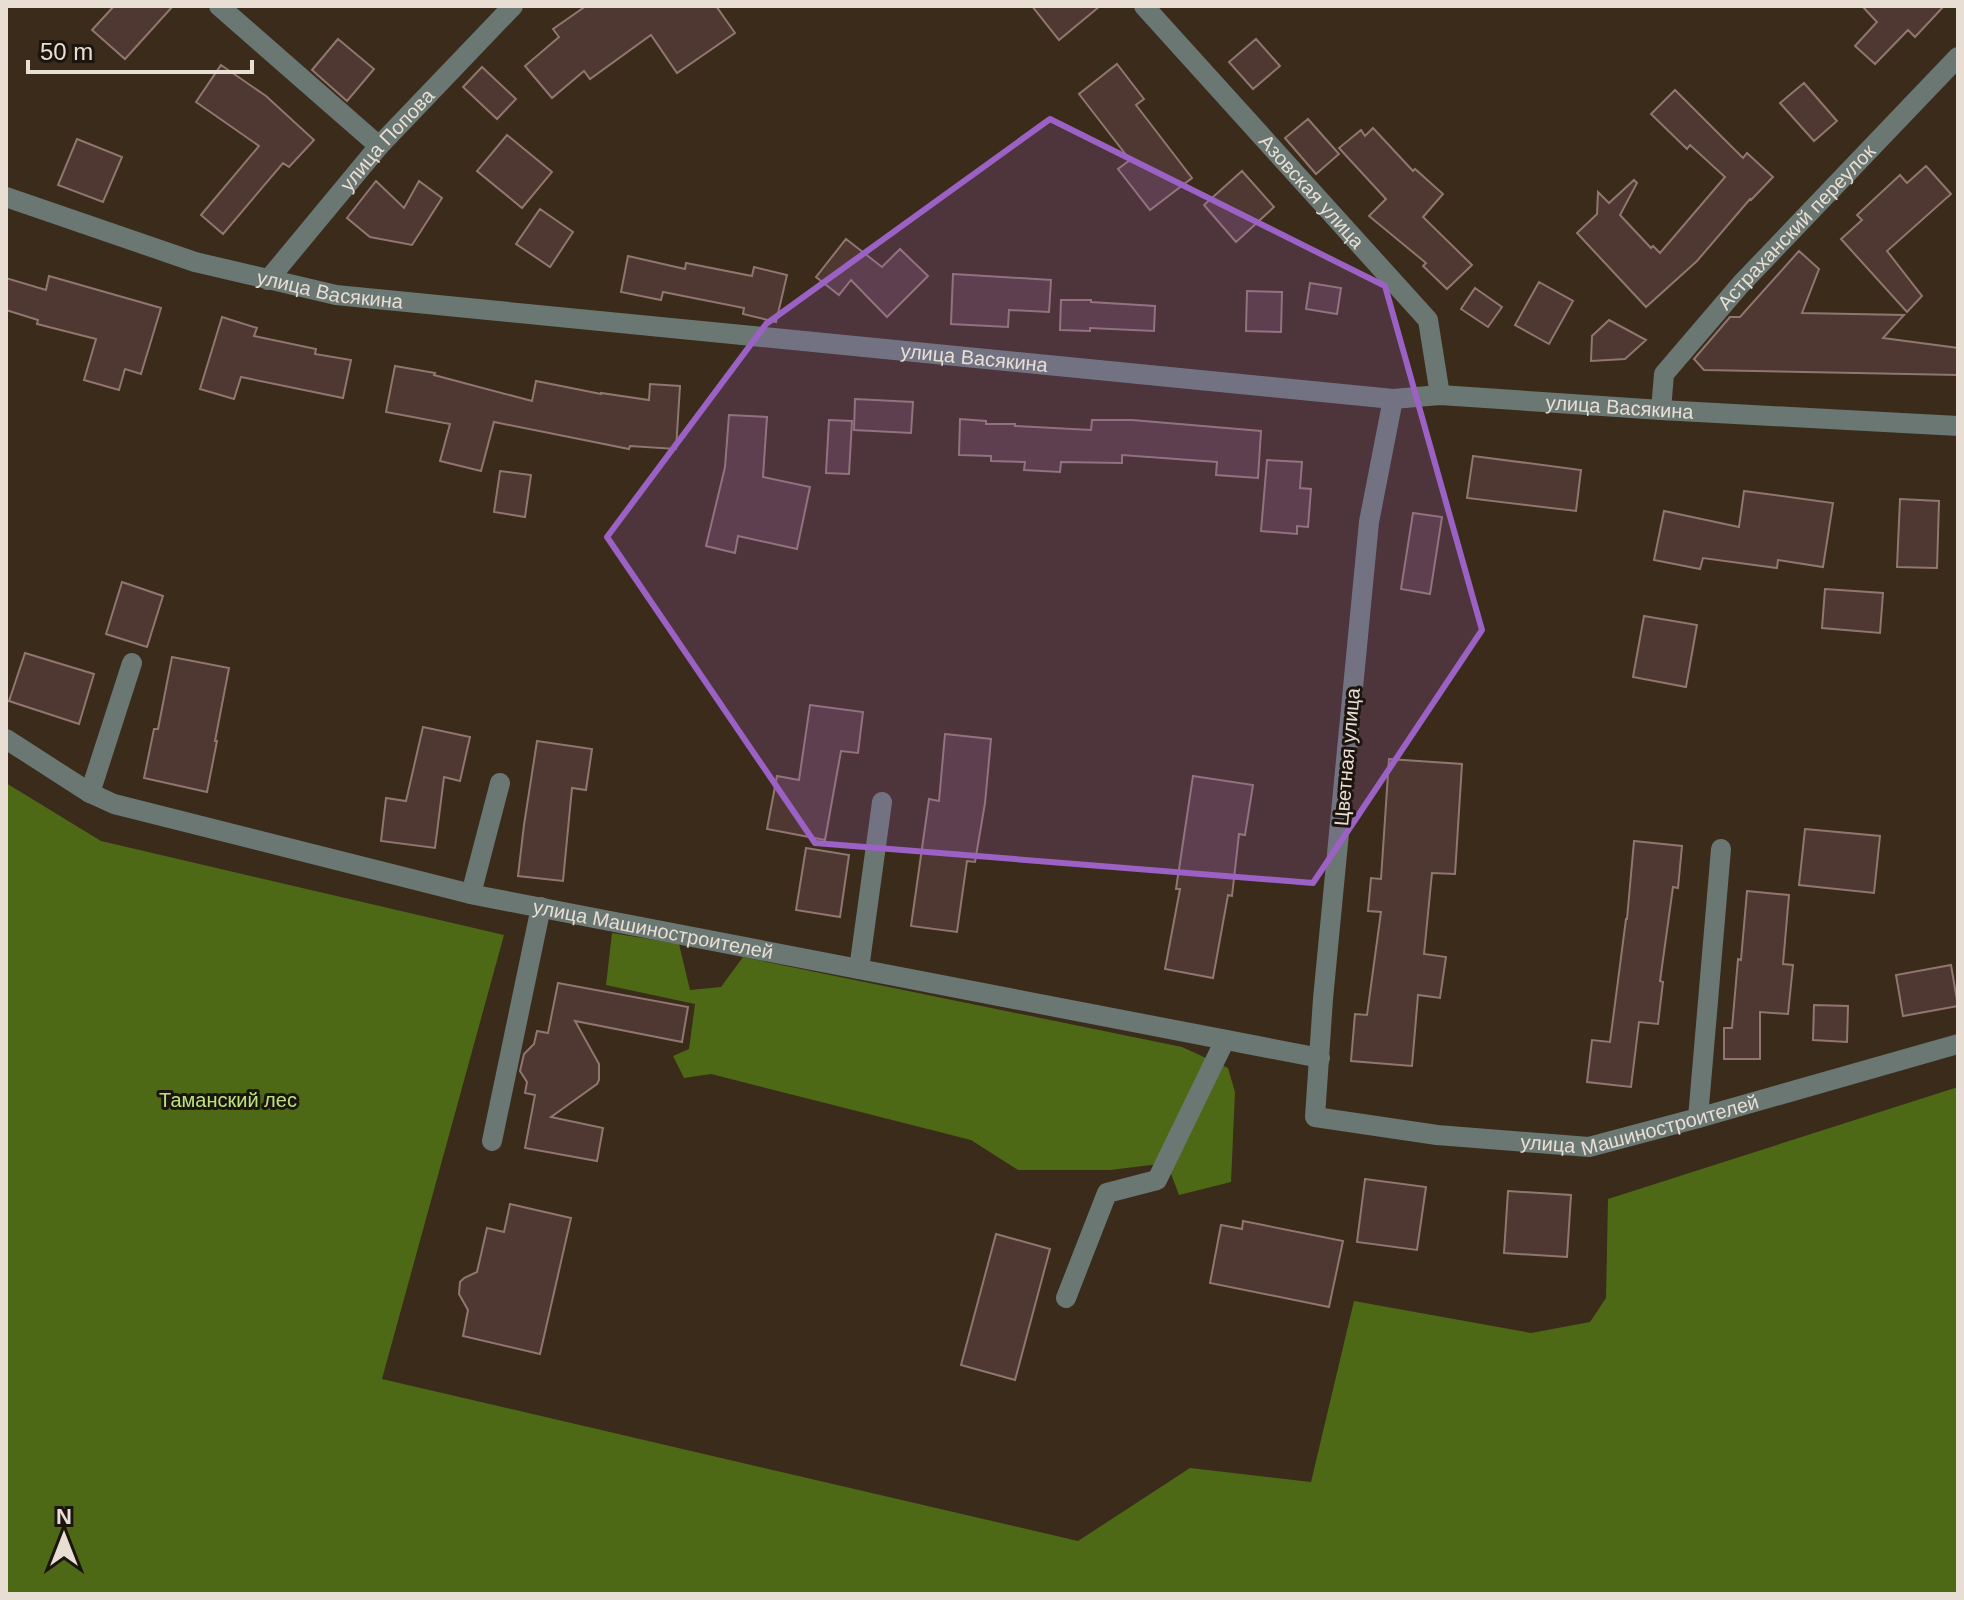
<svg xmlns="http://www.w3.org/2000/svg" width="1964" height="1600" font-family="Arial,sans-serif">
<rect width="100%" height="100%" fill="#3a2b1a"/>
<path fill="#4d6915" d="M 6,783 L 101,841 L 504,935 L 382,1379 L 1078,1541 L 1190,1468 L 1311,1482 L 1354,1301 L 1531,1333 L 1590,1322 L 1606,1298 L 1608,1199 L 1958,1087 L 1958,1594 L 6,1594 Z
M 612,933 L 679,944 L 690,990 L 721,987 L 743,957 L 1182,1047 L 1228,1068 L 1235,1092 L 1231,1182 L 1179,1195 L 1167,1163 L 1110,1170 L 1018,1170 L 971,1140 L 711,1074 L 684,1078 L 673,1056 L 689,1049 L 695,1004 L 606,985 Z"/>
<path fill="#4f3732" stroke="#917670" stroke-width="2" d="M 114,6 L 173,6 L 125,59 L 92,30 Z
M 586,6 L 716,6 L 735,33 L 677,73 L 651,35 L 590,79 L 584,71 L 552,98 L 525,66 L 559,37 L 553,29 Z
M 1032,6 L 1100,6 L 1059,40 Z
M 1862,6 L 1944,6 L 1915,37 L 1908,30 L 1875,64 L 1855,46 L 1877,22 Z
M 338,39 L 374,69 L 347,101 L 312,70 Z
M 1256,39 L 1280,66 L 1253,89 L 1229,62 Z
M 1117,64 L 1144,99 L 1136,105 L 1192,178 L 1150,210 L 1118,169 L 1130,160 L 1079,94 Z
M 221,65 L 266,96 L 314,140 L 289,167 L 283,163 L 223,234 L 201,215 L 259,146 L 196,102 Z
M 482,67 L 516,99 L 497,119 L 463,87 Z
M 1804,83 L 1837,121 L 1814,141 L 1780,103 Z
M 1675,90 L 1743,158 L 1747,153 L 1773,177 L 1751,200 L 1750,199 L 1697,261 L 1646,307 L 1577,233 L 1597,214 L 1598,192 L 1609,203 L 1634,180 L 1637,183 L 1620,215 L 1651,248 L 1653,246 L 1660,253 L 1725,177 L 1690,145 L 1687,149 L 1651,114 Z
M 1308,119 L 1339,154 L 1316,174 L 1285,138 Z
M 1373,128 L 1413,171 L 1415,169 L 1443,194 L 1423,217 L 1472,265 L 1447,289 L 1423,266 L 1426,263 L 1369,216 L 1386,199 L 1339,148 L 1361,130 L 1365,136 Z
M 507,135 L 552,172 L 522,208 L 477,171 Z
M 77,139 L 122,157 L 103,202 L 58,185 Z
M 1926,166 L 1951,194 L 1887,251 L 1922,296 L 1907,312 L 1841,239 L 1862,220 L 1857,215 L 1900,175 L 1907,183 Z
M 1242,171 L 1274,207 L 1236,242 L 1204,205 Z
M 376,181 L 404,208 L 419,181 L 442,198 L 412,245 L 370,237 L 347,218 Z
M 540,209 L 573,232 L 550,267 L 516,244 Z
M 846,239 L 882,267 L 900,249 L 928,276 L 887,317 L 851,280 L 839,295 L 816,277 Z
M 1799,251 L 1819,269 L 1802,313 L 1904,315 L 1883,338 L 1958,348 L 1958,375 L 1704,370 L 1694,359 L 1730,317 L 1740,317 Z
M 628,256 L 685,269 L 686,263 L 752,276 L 754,267 L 787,275 L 776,322 L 743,314 L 744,308 L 663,292 L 661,300 L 621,292 Z
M 953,274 L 1051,280 L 1049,312 L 1009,310 L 1008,327 L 951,324 Z
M 49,276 L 161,308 L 141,374 L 125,369 L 119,390 L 84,380 L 96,339 L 37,324 L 38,320 L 6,310 L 6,278 L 46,290 Z
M 1539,282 L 1573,301 L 1549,344 L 1515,325 Z
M 1310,283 L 1341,288 L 1337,314 L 1306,309 Z
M 1475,288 L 1502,307 L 1488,327 L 1461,309 Z
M 1247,291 L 1282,292 L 1281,332 L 1246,331 Z
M 1061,300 L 1091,300 L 1091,302 L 1155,306 L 1154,331 L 1090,328 L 1090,331 L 1060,330 Z
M 222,317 L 257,328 L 254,336 L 316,349 L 315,354 L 351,360 L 343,398 L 241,377 L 234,399 L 200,389 Z
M 1609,320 L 1646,340 L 1625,359 L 1591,361 L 1592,336 Z
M 395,366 L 435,373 L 434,375 L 532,401 L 536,381 L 601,394 L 601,393 L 649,400 L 650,384 L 680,386 L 676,449 L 630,446 L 629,449 L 494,422 L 481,471 L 440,461 L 450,424 L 386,412 Z
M 855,399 L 913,402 L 911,433 L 854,430 Z
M 729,415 L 767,417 L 763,477 L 810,487 L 797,549 L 738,536 L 735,553 L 706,546 L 725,467 Z
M 960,419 L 986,421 L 986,424 L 1015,424 L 1015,426 L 1091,430 L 1092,420 L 1132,420 L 1261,431 L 1258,478 L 1216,475 L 1217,462 L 1122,455 L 1122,463 L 1061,462 L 1060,472 L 1024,470 L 1025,462 L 991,461 L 991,456 L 959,455 Z
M 829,420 L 852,421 L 849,474 L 826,473 Z
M 1473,456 L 1581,470 L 1576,511 L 1467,498 Z
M 1267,460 L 1302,462 L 1300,488 L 1311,489 L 1308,527 L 1297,526 L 1297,534 L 1261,531 Z
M 500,471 L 531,475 L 525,517 L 494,512 Z
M 1744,491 L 1833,503 L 1823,567 L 1778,560 L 1777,568 L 1703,558 L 1700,569 L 1654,560 L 1664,511 L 1739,527 Z
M 1900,499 L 1939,501 L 1937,568 L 1897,567 Z
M 1413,513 L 1442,517 L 1430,594 L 1401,589 Z
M 122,582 L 163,596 L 147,647 L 106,634 Z
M 1825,589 L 1883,593 L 1880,633 L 1822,628 Z
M 1644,616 L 1697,625 L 1686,687 L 1633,677 Z
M 25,653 L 94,674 L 79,724 L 9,701 Z
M 172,657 L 229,668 L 215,741 L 217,741 L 207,792 L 144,778 L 154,729 L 158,729 Z
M 810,705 L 863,712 L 858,753 L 841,751 L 825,840 L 767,829 L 777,776 L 799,780 Z
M 423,727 L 470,737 L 460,781 L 444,777 L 435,848 L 381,841 L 386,798 L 406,801 Z
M 945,734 L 991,739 L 985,803 L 975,862 L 967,861 L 957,932 L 911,926 L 929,799 L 939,801 Z
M 537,741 L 592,749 L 586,790 L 572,788 L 563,881 L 518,876 L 524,825 Z
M 1389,759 L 1462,764 L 1455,874 L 1432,873 L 1424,954 L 1446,957 L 1440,998 L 1418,995 L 1412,1066 L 1351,1061 L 1355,1014 L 1367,1015 L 1381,912 L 1368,911 L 1371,878 L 1381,879 Z
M 1193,776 L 1253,785 L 1245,835 L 1239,834 L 1232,896 L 1228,895 L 1213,978 L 1165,969 L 1180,889 L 1176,889 Z
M 1805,829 L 1880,836 L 1874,893 L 1799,885 Z
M 1634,841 L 1682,846 L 1678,888 L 1673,887 L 1660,981 L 1663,982 L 1658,1024 L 1639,1022 L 1631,1087 L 1587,1082 L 1592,1040 L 1610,1042 L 1626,919 L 1627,919 Z
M 806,848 L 849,855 L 840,917 L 796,910 Z
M 1747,891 L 1789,895 L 1783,964 L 1793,965 L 1788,1014 L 1760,1012 L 1760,1059 L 1724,1059 L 1724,1028 L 1732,1028 L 1738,959 L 1741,960 Z
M 1951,965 L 1958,1006 L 1903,1016 L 1896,975 Z
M 558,983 L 688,1007 L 682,1042 L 575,1021 L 599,1064 L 599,1080 L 597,1084 L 551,1117 L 603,1128 L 597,1161 L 525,1148 L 535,1095 L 525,1093 L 527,1082 L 520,1071 L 524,1054 L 534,1044 L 537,1031 L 548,1033 Z
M 1814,1005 L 1848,1006 L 1847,1042 L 1813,1040 Z
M 1365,1179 L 1426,1187 L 1417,1250 L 1357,1242 Z
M 1508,1191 L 1571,1195 L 1567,1257 L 1504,1253 Z
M 510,1204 L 571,1218 L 540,1354 L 463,1336 L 468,1310 L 459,1294 L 460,1282 L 464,1278 L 477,1272 L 487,1228 L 504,1232 Z
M 1243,1221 L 1343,1241 L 1329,1307 L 1210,1283 L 1221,1225 L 1242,1229 Z
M 996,1234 L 1050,1249 L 1015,1380 L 961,1365 Z"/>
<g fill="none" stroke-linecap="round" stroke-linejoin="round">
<g stroke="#6a7773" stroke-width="20">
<path d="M 219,6 L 379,146"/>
<path id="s1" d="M 1144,6 L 1428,320 L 1440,395"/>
<path id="s2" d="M 6,197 L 195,262 L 336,295 L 1393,399 L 1440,395 L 1661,410 L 1958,426"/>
<path id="s3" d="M 268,280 L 379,146 L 513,6"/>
<path id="s4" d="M 1393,399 L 1369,522 L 1323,999 L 1315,1117 L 1437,1135 L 1589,1147 L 1698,1118 L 1958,1044"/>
<path id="s5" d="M 1661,410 L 1664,374 L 1741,284 L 1958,57"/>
<path id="s6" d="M 6,739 L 90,793 L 114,804 L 475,895 L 1320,1058"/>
<path d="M 90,793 L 132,663"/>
<path d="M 471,894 L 500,783"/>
<path d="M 859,969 L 882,802"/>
<path d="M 1698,1118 L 1721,849"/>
<path d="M 492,1141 L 541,907"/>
<path d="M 1066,1298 L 1107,1193 L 1157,1180 L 1225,1040"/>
</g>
</g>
<path fill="#9c61c5" fill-opacity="0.2" stroke="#9c61c5" stroke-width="6" stroke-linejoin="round" d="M 1050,119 L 1385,286 L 1482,630 L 1313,883 L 815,843 L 607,537 L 766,324 Z"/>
<g text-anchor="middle" stroke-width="6" stroke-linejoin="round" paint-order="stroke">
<g font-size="20" fill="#e8ded4" stroke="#1c150e">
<text dy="7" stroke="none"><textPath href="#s3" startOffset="184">улица Попова</textPath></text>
<text dy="7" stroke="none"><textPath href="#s1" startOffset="250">Азовская улица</textPath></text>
<text dy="7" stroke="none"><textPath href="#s5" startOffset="234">Астраханский переулок</textPath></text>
<text dy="7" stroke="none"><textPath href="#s2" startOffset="338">улица Васякина</textPath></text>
<text dy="7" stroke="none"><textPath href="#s2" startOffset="986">улица Васякина</textPath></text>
<text dy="7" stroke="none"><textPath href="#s2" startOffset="1634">улица Васякина</textPath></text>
<text transform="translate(1347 757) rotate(-85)" y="7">Цветная улица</text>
<text dy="7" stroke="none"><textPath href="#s6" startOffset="680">улица Машиностроителей</textPath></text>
<text dy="7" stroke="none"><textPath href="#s4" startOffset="1052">улица Машиностроителей</textPath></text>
</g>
<g font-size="20" fill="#bae479" stroke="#1c150e">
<text x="228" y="1107">Таманский лес</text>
</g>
</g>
<rect width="1964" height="1600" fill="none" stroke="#e8ded4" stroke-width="16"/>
<g transform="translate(64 1536)" stroke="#1c150e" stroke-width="6" paint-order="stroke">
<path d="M0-6L14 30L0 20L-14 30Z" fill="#e8ded4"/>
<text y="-12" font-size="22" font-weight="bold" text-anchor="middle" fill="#e8ded4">N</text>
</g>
<path d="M28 60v12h224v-12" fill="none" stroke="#e8ded4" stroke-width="4"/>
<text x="40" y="60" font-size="24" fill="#e8ded4" stroke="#1c150e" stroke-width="6" paint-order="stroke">50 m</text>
</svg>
